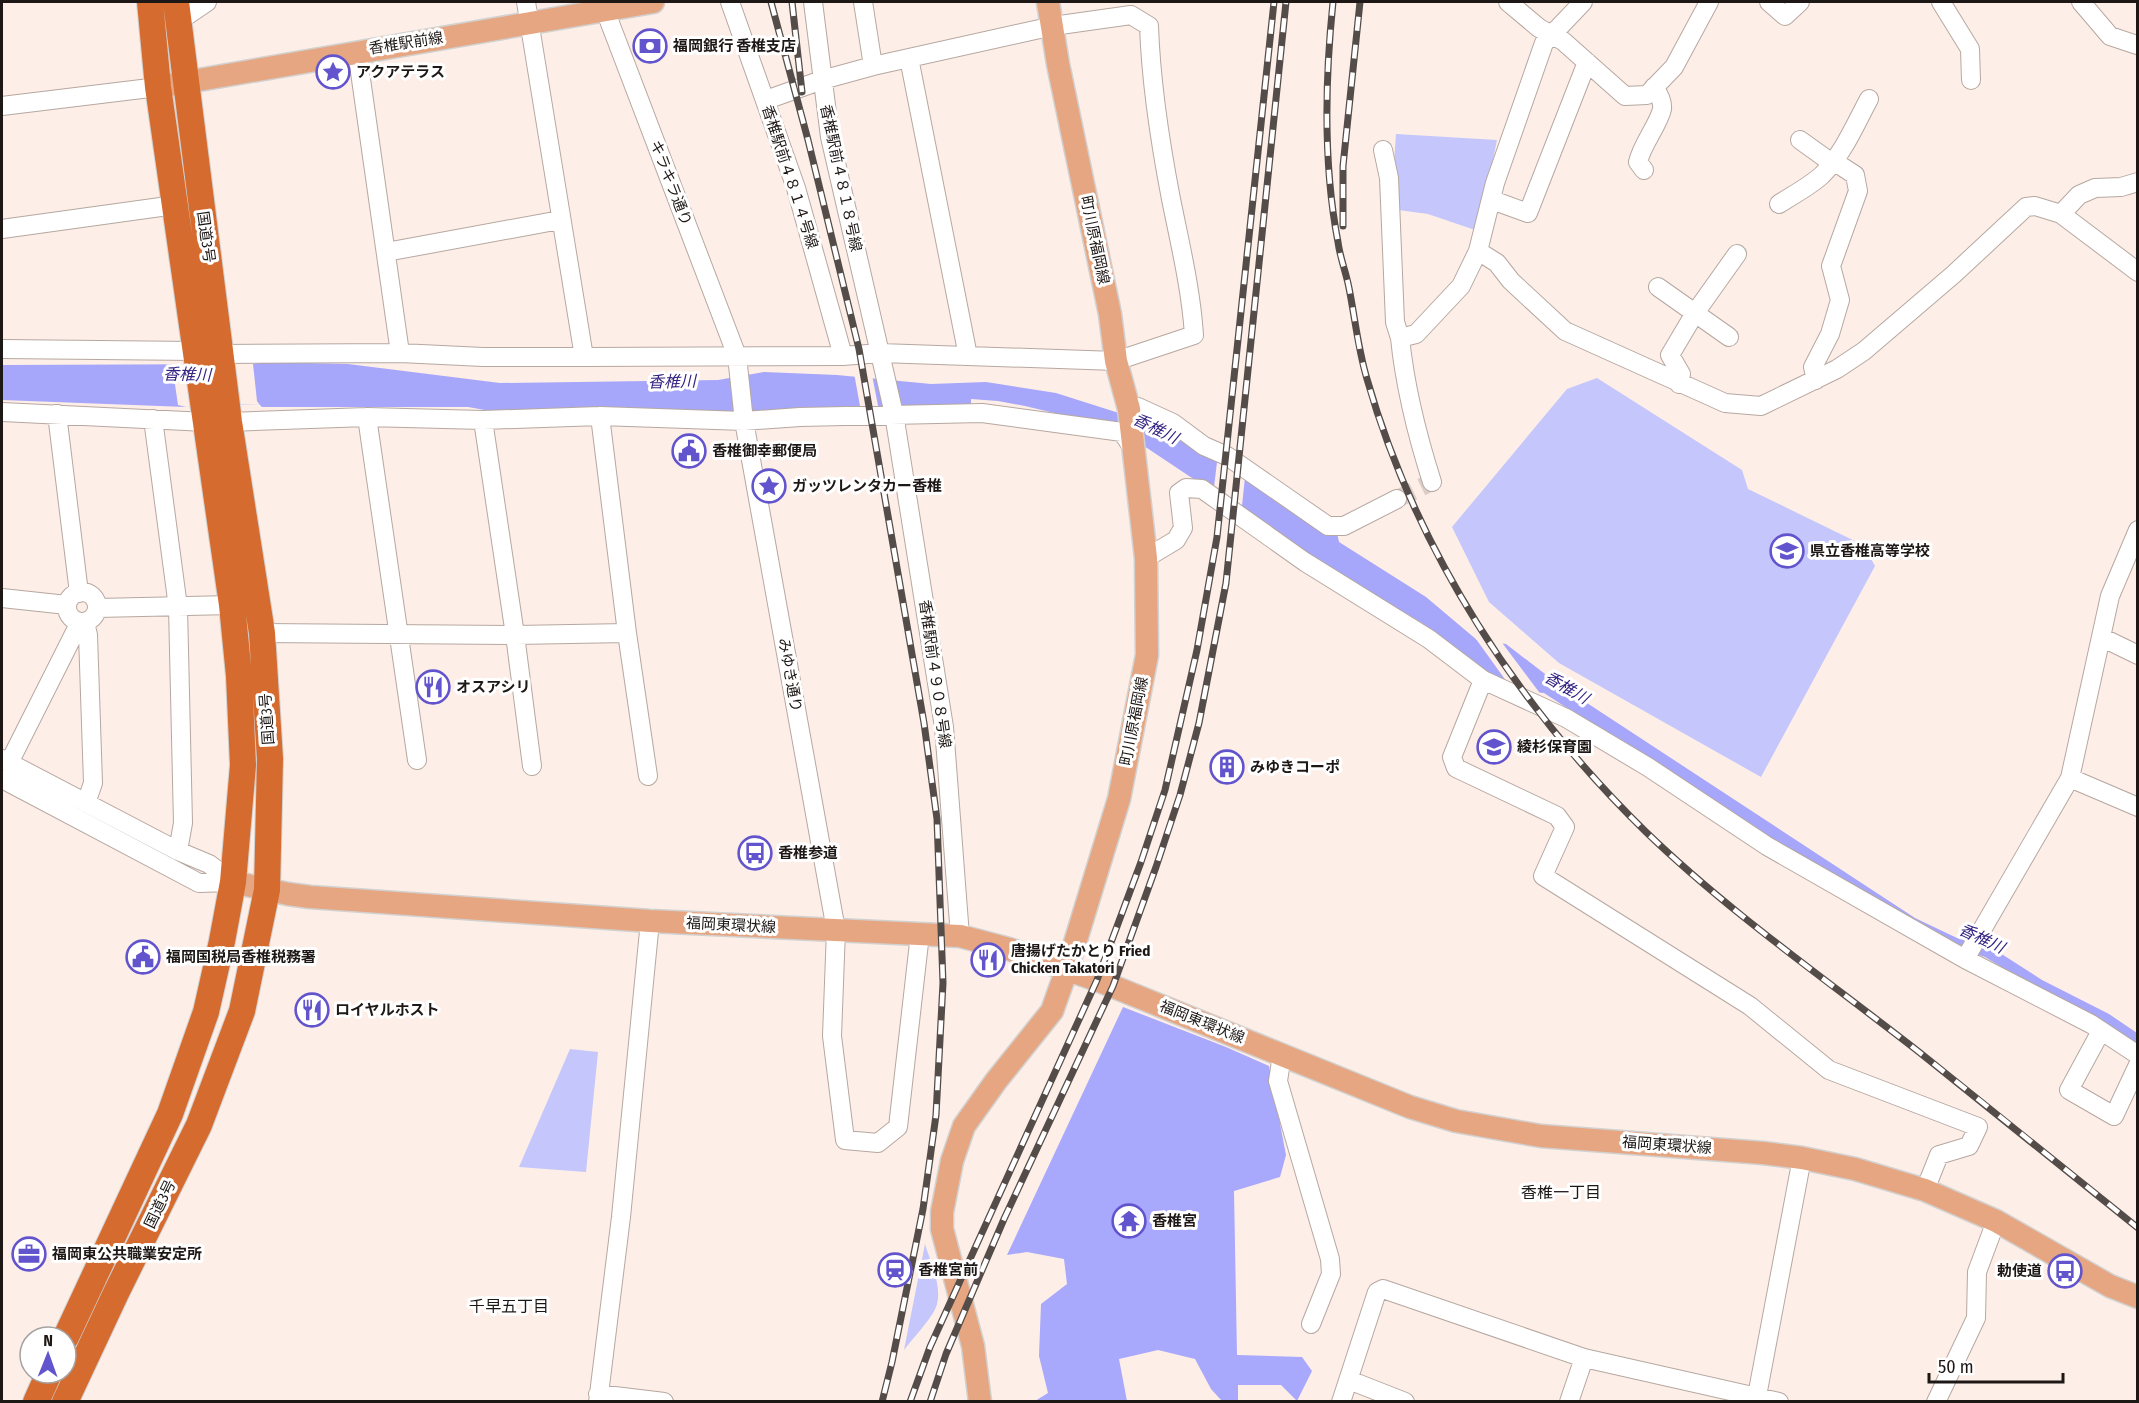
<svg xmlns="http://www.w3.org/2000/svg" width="2139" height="1403" font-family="'Fira Sans Condensed','Noto Sans JP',sans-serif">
<rect width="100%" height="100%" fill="#fdeee7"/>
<path fill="#c4c6fc" d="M 1396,134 L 1497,140 L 1478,231 L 1428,214 L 1391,209 Z
M 1597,378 L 1742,470 L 1748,489 L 1863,545 L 1875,566 L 1761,777 L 1559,663 L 1489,602 L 1452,527 L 1567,389 Z
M 570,1049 L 598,1052 L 586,1172 L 519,1167 Z
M 925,1244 C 931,1264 946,1294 933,1313 C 925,1326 913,1338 904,1350 Z"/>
<path fill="#a8a8fd" d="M 1123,1007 L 1226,1047 L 1269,1066 L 1286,1155 L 1280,1177 L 1234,1191 L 1237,1355 L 1302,1357 L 1312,1371 L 1297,1401 L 1281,1385 L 1238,1385 L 1238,1401 L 1222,1401 L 1211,1389 L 1195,1359 L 1158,1350 L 1119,1359 L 1127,1401 L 1035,1401 L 1048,1393 L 1039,1356 L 1041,1304 L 1067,1284 L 1064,1259 L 1027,1252 L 1007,1255 Z"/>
<path fill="#a6a6fb" d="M 264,362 L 348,364 L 500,383 L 718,380 L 764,372 L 837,375 L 931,384 L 986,382 L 1056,393 L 1122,414 L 1151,416 L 1337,533 L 1339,542 L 1426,597 L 1477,640 L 1506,644 L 1558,684 L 1915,918 L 1957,938 L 1989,946 L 2042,980 L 2109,1014 L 2137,1033 L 2137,1045 L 2105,1022 L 2038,989 L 1985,957 L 1953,946 L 1761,835 L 1544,693 L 1520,691 L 1483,674 L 1422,623 L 1333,572 L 1117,428 L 1025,406 L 998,401 L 971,399 L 971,404 L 874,414 L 496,412 L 468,407 L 262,407 L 259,404 L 186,407 L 2,400 L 2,365 L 253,364 Z"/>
<path fill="#fdeee7" d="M 172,364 L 253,364 L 257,401 L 259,404 L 186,407 L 178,405 Z
M 854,373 L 872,375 L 880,416 L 862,417 Z
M 1218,454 L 1246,468 L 1241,515 L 1213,495 Z
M 1471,632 L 1478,637 L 1500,640 L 1542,696 L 1514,692 Z"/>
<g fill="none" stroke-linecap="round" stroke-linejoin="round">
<path stroke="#dbcec8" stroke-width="18" stroke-dasharray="18 9" stroke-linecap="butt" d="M 1397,499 L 1432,482"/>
<defs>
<path id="minor" d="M 526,2 L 584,357
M 730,2 L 796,188 L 843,356
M 813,2 L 830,137 L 894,414 L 944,727 L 960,936
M 863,2 L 873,66
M 1508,2 L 1539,28 L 1563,41 L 1625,96 L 1647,95 L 1674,67 L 1709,2
M 1769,2 L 1785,16 L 1800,2
M 1941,2 L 1970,49 L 1971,80
M 2081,2 L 2110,36 L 2137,45
M 605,10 L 737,356 L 744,421 L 836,930 L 832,1036 L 845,1140 L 878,1143 L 898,1127 L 920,934
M 179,21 L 207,2
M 357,51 L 400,353
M 909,58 L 968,356
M 2,106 L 158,87
M 1800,140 L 1832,163 L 1841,166 L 1855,175 L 1858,191 L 1831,266 L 1840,300 L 1830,334 L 1813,367 L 1816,380
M 1383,150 L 1389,178 L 1395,322 L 1400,338
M 1644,170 L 1638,162 C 1642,144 1659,124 1662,109 C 1663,101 1659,94 1654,87
M 1492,200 L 1528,213 L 1587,62
M 1779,204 C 1793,195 1810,186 1822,175 C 1843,154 1855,125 1869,99
M 2061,214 L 2079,195 L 2095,188 L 2121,187 L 2138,182
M 2,229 L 175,205
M 1478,251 L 1497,263 L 1511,281 L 1565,331 L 1725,403 L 1761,406 L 1837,369 L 1864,351 L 1954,274 L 2026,207 L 2035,206 L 2061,214 L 2138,272
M 386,252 L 560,220
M 1658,287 L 1729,337
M 2,349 L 195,351
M 222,354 L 400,353 L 483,357 L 584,357 L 843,356 L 880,353 L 1116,361 L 1194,335 C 1191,289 1180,244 1171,199 C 1160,142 1151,84 1149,26 L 1131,15 L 1053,26 L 873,66 L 822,80 L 766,100
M 1679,384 L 1681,374 L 1670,355 L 1695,313 L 1737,254
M 1129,409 L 1138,407 L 1173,423 L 1204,446 L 1227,456 L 1328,526 L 1344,526 L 1397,499
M 2,412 L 206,422
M 57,414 L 79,593
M 600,416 L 627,633 L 648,776
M 367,417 L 417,760
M 153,419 L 178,607 L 183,823 L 178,851
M 483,420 L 515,635 L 532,766
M 229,422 L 367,417 L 483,420 L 600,416 L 744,421 L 800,417 L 982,413 L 1122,432 L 1134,450
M 1432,482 C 1417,435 1405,387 1400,338 L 1416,334 L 1461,286 L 1478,251 L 1495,183 L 1544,43 L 1583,2
M 1146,558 L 1176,540 L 1183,528 L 1179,493 L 1186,488 L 1202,489 L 1305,562 L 1429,639 L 1483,680 L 1566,718 L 1648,767 L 1767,846 L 1965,959 L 2091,1024 L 2138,1055
M67 607a15 15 0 1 1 30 0a15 15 0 1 1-30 0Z
M 2,598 L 67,605
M 97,608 L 232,605
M 85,622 L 88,635 L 93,783 L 86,803
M 262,633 L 515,635 L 627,633
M 2101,637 L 2138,655
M 1483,680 L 1452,757 L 1456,768 L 1557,816 L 1565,827 L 1543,876 L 1750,1006 L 1829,1070 L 1978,1127 L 1969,1146 L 1939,1155 L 1925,1190
M 2,759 L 178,851 L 209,864 L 233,882
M 9,763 L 80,622
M 2070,778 L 2138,807
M 2,779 L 199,883 L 233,882
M 1965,959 L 2070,778 L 2110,596 L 2138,530
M 2101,1031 L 2069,1090 L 2114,1116 L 2138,1065
M 1282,1055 L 1278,1081 L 1330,1259 L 1331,1274 L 1311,1324
M 1349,1380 L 1405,1402
M 598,1394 L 664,1402
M 1757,1396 L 1802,1158
M 598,1402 L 621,1217 L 650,921
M 1341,1402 L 1377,1292 L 1383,1289 L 1584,1358 L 1779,1402
M 1569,1402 L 1584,1358
M 1936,1402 L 1976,1318 L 1977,1272 L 1996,1221"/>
<path id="major" d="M 158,87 L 653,2
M 233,882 L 288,894 L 310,897 L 650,921 L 960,936 L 1009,949 L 1097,980 L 1410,1107 L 1456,1121 L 1541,1136 L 1763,1153 L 1802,1158 L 1855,1169 L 1925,1190 L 1996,1221 L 2110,1286 L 2138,1297
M 980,1402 L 973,1346 L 942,1229 L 942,1212 L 952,1161 L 964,1126 L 996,1081 L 1052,1011 L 1067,969 L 1119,799 L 1147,655 L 1146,558 L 1129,409 L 1116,361 L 1110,314 L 1058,64 L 1048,2"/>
<path id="highway" d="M 66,1337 L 170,1114 L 206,1012 L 222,941 L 233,882 L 243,765 L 239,676 L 232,605 L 158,87 L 150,2
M 36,1402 L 49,1373
M 65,1402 L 116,1293 L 199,1125 L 242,1011 L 267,890 L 270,759 L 262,633 L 229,422 L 176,2"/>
</defs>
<use href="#minor" stroke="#b6a8a1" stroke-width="20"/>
<use href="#major" stroke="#d2d1d0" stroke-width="25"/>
<use href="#highway" stroke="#d2d1d0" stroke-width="28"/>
<use href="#minor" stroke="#fff" stroke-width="18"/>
<use href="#major" stroke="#e6a682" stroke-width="22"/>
<use href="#highway" stroke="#d56b2e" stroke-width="26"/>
<defs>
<path id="rail" d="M 771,2 L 808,140 L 859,349 L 924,723 L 937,819 L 943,983 L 936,1115 L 923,1209 L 892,1362 L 882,1402
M 792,2 L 802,92
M 1333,2 C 1325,80 1323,164 1338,242 C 1340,258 1346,272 1349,288 C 1355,318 1358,349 1367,379 C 1416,551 1519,708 1646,832 C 1730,913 1827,980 1919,1052 C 1992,1110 2065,1169 2138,1228
M 1343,226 L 1343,166 L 1360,2
M 910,1402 L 930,1347 L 1097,980 L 1141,862 L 1165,790 L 1197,650 L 1217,537 L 1274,2
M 930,1402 L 946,1354 L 1004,1219 L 1113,986 L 1156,867 L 1180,795 L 1199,723 L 1226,583 L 1286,2"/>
</defs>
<use href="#rail" stroke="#544c49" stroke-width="7"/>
<use href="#rail" stroke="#fff" stroke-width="4.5" stroke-dasharray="14" stroke-linecap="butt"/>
</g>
<defs>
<symbol id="bank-ring" viewBox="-11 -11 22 22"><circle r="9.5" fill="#fff" stroke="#6154cd" stroke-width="1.5"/><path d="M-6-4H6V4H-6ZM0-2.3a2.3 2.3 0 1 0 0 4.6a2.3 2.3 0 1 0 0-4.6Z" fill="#6154cd"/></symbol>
<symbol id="sight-ring" viewBox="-11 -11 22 22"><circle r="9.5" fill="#fff" stroke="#6154cd" stroke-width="1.5"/><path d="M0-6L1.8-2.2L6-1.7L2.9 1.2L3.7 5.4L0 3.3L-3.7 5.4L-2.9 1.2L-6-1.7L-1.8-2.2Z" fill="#6154cd"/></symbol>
<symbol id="civic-ring" viewBox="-11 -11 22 22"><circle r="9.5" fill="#fff" stroke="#6154cd" stroke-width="1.5"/><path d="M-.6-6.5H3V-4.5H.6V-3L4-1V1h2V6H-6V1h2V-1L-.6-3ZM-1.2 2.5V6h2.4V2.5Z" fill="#6154cd"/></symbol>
<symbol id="school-ring" viewBox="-11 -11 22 22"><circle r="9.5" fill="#fff" stroke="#6154cd" stroke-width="1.5"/><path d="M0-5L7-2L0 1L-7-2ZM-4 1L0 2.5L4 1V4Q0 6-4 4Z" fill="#6154cd"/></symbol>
<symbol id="restaurant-ring" viewBox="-11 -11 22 22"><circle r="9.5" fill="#fff" stroke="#6154cd" stroke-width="1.5"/><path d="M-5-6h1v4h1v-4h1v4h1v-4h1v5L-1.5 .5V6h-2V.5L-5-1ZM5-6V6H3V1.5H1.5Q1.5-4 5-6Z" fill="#6154cd"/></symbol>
<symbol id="building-ring" viewBox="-11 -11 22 22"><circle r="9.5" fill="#fff" stroke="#6154cd" stroke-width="1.5"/><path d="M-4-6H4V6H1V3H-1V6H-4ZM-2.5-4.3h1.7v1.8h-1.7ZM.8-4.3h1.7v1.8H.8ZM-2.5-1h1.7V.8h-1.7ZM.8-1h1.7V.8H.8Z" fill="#6154cd"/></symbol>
<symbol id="bus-ring" viewBox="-11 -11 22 22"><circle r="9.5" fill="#fff" stroke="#6154cd" stroke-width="1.5"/><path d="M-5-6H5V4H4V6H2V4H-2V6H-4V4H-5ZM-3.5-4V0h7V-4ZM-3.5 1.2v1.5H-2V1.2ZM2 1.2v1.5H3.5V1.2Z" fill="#6154cd"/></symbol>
<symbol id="temple-ring" viewBox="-11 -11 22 22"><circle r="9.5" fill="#fff" stroke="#6154cd" stroke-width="1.5"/><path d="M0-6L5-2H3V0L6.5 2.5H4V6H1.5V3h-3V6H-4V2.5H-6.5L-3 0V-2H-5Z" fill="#6154cd"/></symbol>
<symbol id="office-ring" viewBox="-11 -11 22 22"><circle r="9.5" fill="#fff" stroke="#6154cd" stroke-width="1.5"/><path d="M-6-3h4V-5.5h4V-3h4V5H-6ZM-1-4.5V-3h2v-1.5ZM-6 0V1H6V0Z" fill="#6154cd"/></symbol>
<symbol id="station-ring" viewBox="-11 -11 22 22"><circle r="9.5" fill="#fff" stroke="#6154cd" stroke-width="1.5"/><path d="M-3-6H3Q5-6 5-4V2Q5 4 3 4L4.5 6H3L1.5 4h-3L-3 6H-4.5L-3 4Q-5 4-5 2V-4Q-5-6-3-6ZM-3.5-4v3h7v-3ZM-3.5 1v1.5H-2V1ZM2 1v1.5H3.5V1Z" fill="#6154cd"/></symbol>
</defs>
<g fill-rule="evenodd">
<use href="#bank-ring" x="631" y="27" width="38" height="38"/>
<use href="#sight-ring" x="314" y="53" width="38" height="38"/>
<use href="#civic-ring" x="670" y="432" width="38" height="38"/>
<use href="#sight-ring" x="750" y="467" width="38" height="38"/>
<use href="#school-ring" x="1768" y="532" width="38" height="38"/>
<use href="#restaurant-ring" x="414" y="668" width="38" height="38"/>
<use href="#school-ring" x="1475" y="728" width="38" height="38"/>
<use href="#building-ring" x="1208" y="748" width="38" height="38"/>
<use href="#bus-ring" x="736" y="834" width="38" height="38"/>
<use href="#civic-ring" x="124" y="938" width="38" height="38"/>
<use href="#restaurant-ring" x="969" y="941" width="38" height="38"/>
<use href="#restaurant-ring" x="293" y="991" width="38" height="38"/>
<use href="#temple-ring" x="1110" y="1202" width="38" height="38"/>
<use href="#office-ring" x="10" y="1235" width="38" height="38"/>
<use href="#station-ring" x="876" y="1251" width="38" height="38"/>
<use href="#bus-ring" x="2046" y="1252" width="38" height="38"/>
</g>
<g text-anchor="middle" stroke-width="6" stroke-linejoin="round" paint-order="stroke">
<g font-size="15" fill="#1d1816" stroke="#fff">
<text transform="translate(406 43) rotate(-9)" y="5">香椎駅前線</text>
<text transform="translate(790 177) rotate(72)" y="5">香椎駅前４８１４号線</text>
<text transform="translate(841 178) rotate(78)" y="5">香椎駅前４８１８号線</text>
<text transform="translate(671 183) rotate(69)" y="5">キラキラ通り</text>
<text transform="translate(206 237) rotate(82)" y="5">国道3号</text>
<text transform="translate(1095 240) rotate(78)" y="5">町川原福岡線</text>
<text transform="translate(935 674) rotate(82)" y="5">香椎駅前４９０８号線</text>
<text transform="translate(790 675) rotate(80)" y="5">みゆき通り</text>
<text transform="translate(267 719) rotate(-94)" y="5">国道3号</text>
<text transform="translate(1134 721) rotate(-79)" y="5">町川原福岡線</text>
<text transform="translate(731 925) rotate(3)" y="5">福岡東環状線</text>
<text transform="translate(1202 1022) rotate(22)" y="5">福岡東環状線</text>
<text transform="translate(1667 1145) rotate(4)" y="5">福岡東環状線</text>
<text transform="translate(160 1204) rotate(-64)" y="5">国道3号</text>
</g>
<g font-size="15" font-weight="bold" fill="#1d1816" stroke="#fff" text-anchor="start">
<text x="673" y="51">福岡銀行 香椎支店</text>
<text x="356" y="77">アクアテラス</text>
<text x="712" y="456">香椎御幸郵便局</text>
<text x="792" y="491">ガッツレンタカー香椎</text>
<text x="1810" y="556">県立香椎高等学校</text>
<text x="456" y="692">オスアシリ</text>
<text x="1517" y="752">綾杉保育園</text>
<text x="1250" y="772">みゆきコーポ</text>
<text x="778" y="858">香椎参道</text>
<text x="1011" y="956">唐揚げたかとり Fried<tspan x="1011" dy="17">Chicken Takatori</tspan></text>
<text x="166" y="962">福岡国税局香椎税務署</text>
<text x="335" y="1015">ロイヤルホスト</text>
<text x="1152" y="1226">香椎宮</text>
<text x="52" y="1259">福岡東公共職業安定所</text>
<text x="918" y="1275">香椎宮前</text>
<text x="2042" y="1276" text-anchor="end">勅使道</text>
</g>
<g font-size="16" font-style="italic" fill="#332281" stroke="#fff">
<text transform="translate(187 374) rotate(1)" y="6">香椎川</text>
<text transform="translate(672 381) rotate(-1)" y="6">香椎川</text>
<text transform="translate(1156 428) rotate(26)" y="6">香椎川</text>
<text transform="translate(1567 687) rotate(30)" y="6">香椎川</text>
<text transform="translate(1982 938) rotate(25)" y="6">香椎川</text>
</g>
<g font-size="16" fill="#1d1816" stroke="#fff">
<text x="1561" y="1198">香椎一丁目</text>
<text x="509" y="1312">千早五丁目</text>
</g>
</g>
<rect width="2139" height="1403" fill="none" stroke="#1d1816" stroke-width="6"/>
<g transform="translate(48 1355) rotate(1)"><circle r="28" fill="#ffffff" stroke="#a5a3a2" stroke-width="1.5"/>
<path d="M0-4.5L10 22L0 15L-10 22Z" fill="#6154cd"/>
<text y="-9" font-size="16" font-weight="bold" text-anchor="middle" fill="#1d1816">N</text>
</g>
<path d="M1929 1373v9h134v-9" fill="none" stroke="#1d1816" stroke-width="3"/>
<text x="1938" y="1373" font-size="18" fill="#1d1816" stroke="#ffffff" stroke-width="4.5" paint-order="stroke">50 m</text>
</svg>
